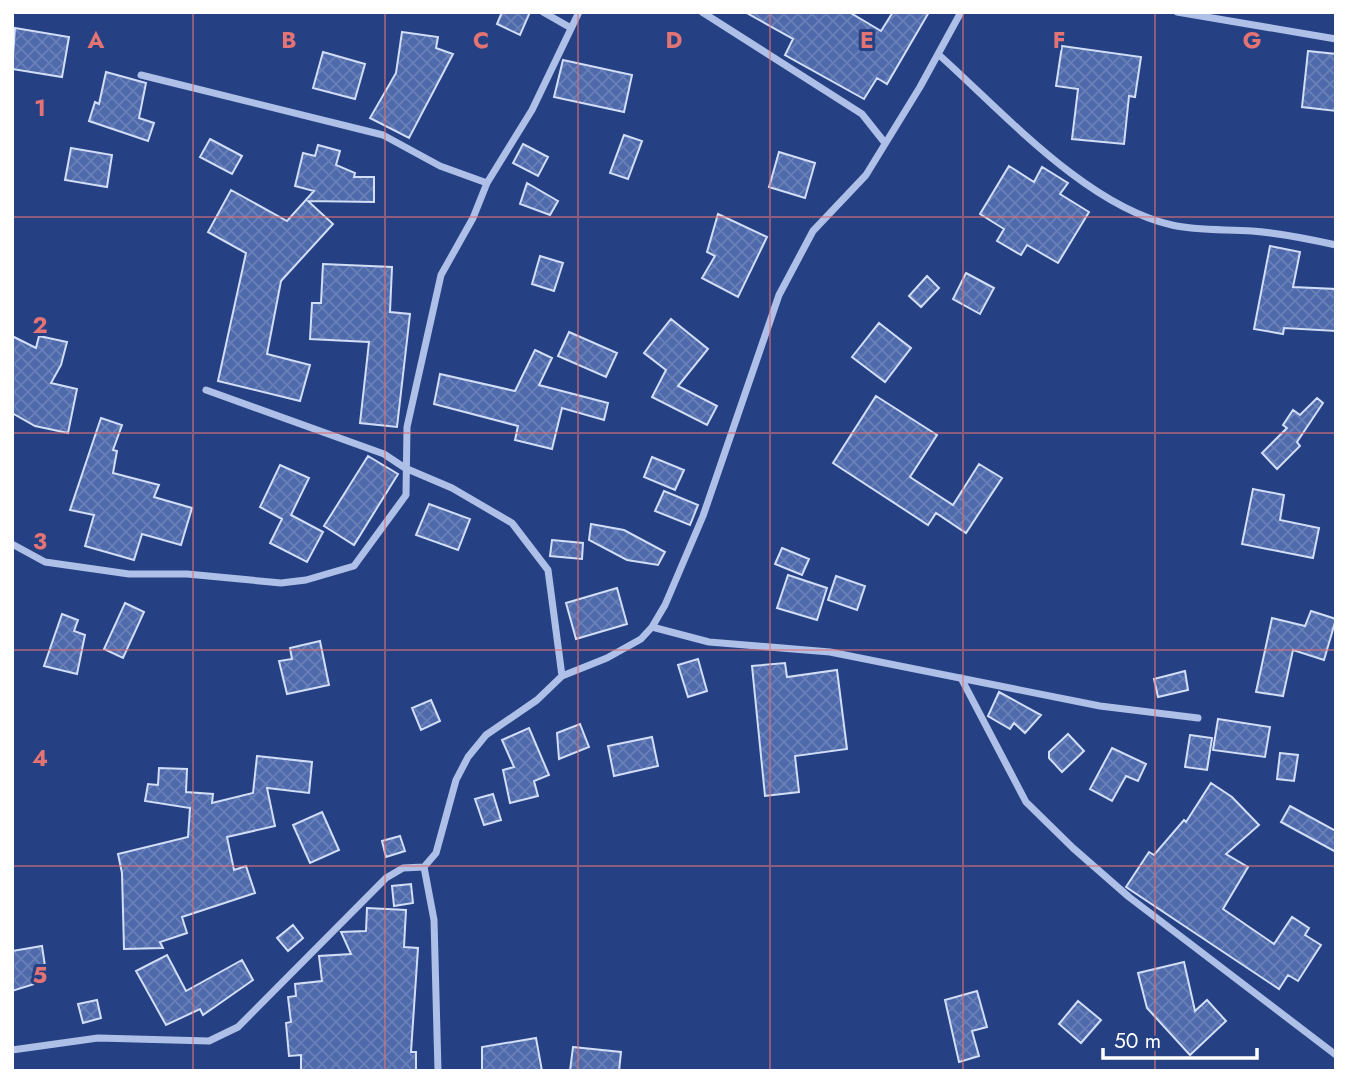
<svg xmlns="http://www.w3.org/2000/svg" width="1348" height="1083" font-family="Jost,sans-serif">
<defs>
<pattern id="building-cross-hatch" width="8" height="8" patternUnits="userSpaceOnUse" patternTransform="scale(1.75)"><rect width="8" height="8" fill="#4e6aab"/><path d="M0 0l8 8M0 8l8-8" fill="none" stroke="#6980b8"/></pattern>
</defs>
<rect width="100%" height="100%" fill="#254183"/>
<path fill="url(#building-cross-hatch)" stroke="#d2ddf6" stroke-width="2" d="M 502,12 L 530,12 L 520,35 L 497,24 Z
M 745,12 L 849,12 L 881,31 L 893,12 L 929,12 L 887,84 L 877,78 L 864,99 L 785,55 L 793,39 Z
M 15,28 L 69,37 L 62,77 L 12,69 Z
M 402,32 L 438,37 L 436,48 L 453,54 L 409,138 L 370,118 L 396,73 Z
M 1062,46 L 1141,57 L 1135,97 L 1129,96 L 1124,144 L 1072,139 L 1078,89 L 1056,86 Z
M 1308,51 L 1336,54 L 1336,111 L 1302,107 Z
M 323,52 L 365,64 L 355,99 L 313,88 Z
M 563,60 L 632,75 L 624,112 L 554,97 Z
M 106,72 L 146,83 L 139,118 L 154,123 L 148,141 L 89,121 L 95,102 L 99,104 Z
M 624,135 L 642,141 L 628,179 L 610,173 Z
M 210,139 L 242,156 L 232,174 L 200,157 Z
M 523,144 L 548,157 L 538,176 L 513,163 Z
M 318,145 L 340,151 L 336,165 L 355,173 L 354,177 L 374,177 L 374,202 L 308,201 L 333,224 L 281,281 L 267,354 L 310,365 L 300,401 L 218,381 L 246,253 L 208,232 L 231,190 L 287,221 L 314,191 L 295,186 L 303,153 L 315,156 Z
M 71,148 L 112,155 L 107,187 L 65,180 Z
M 779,152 L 815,163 L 805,198 L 769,187 Z
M 1009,166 L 1034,182 L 1042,167 L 1068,183 L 1060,194 L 1089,212 L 1058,263 L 1027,245 L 1021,255 L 997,241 L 1004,229 L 980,214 Z
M 527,183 L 558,201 L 550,215 L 520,204 Z
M 718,214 L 767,237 L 738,297 L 702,278 L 715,256 L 707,252 Z
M 1270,246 L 1300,252 L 1293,287 L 1336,289 L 1336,331 L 1284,328 L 1283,334 L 1254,329 Z
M 540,256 L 563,263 L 554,291 L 532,284 Z
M 323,264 L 392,267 L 390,312 L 410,314 L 397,427 L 360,423 L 369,342 L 310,339 L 312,303 L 321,303 Z
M 966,273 L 994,288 L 980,314 L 953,299 Z
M 927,276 L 939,288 L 921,307 L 909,296 Z
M 671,319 L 708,349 L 678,386 L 717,406 L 707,425 L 652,397 L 666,370 L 644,353 Z
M 879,323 L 911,348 L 885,382 L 852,357 Z
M 569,332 L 617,353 L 606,377 L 558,356 Z
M 12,336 L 36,348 L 39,336 L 67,342 L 61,365 L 51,383 L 77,389 L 68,433 L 35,426 L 12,413 Z
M 535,350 L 552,358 L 539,385 L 608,403 L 604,420 L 562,408 L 552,449 L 515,440 L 518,426 L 434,404 L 440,374 L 515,391 Z
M 876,396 L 937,435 L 910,477 L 953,505 L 979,464 L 1002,478 L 966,533 L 936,513 L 928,525 L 833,463 Z
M 1317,398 L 1323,403 L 1297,442 L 1300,446 L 1277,469 L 1262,453 L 1287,428 L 1283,425 L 1293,410 L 1300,415 Z
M 101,418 L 122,425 L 113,450 L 117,451 L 113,473 L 159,485 L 154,497 L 192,508 L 181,545 L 142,534 L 134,560 L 85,546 L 94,515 L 70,510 Z
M 368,456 L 398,474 L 354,545 L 324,526 Z
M 652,457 L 684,470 L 675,490 L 644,477 Z
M 280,465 L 309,478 L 291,515 L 323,532 L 307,562 L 270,543 L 282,519 L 260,507 Z
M 1253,489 L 1284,495 L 1280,520 L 1319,528 L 1313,558 L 1242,544 Z
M 664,491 L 698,505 L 690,525 L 655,511 Z
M 429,504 L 470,519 L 458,550 L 416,535 Z
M 591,524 L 624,530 L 665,552 L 658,565 L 627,560 L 589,540 Z
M 552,540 L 583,543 L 582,559 L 550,556 Z
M 782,548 L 809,559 L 802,575 L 775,564 Z
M 788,575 L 827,588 L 817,620 L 777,608 Z
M 836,576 L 865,586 L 857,610 L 828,600 Z
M 617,588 L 627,624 L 576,639 L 566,603 Z
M 125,603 L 144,612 L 123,658 L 104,649 Z
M 1311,611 L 1336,619 L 1324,660 L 1293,650 L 1283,696 L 1256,692 L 1272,618 L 1305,626 Z
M 62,614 L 78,620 L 74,631 L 85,635 L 77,674 L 44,666 Z
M 320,641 L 329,685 L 287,694 L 279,661 L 292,659 L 290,648 Z
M 698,659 L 707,691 L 688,697 L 678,665 Z
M 785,663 L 787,677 L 837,670 L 847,749 L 795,756 L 799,792 L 765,796 L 752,666 Z
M 1185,671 L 1188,690 L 1158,697 L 1154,679 Z
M 999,692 L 1041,715 L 1025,733 L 1014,723 L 1010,729 L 988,716 Z
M 431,700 L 440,721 L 421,730 L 412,708 Z
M 1218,719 L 1270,727 L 1265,757 L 1213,750 Z
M 580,724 L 589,747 L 559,759 L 557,733 Z
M 529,728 L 549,775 L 534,781 L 538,796 L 510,803 L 503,770 L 514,767 L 502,740 Z
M 1068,734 L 1084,751 L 1062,772 L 1049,758 L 1049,752 Z
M 1190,735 L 1212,738 L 1207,770 L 1185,767 Z
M 652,737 L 658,766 L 614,776 L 608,746 Z
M 1112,748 L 1146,764 L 1138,781 L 1126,776 L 1112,801 L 1090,789 Z
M 1280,753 L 1298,755 L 1294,781 L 1277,779 Z
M 257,756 L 312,762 L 309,793 L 267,788 L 275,826 L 227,837 L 234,870 L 246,866 L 255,893 L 182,917 L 187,933 L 160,942 L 163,948 L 124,949 L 122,873 L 118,854 L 188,837 L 190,808 L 145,801 L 148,784 L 158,785 L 159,768 L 187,769 L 186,792 L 213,794 L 212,803 L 253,793 Z
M 1211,783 L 1232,797 L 1259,825 L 1226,854 L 1248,867 L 1223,909 L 1274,944 L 1292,917 L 1309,928 L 1305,935 L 1321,945 L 1298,981 L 1288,975 L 1279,989 L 1126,887 L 1149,852 L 1154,855 L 1184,820 L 1186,822 Z
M 493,794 L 501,820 L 484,825 L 475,799 Z
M 1290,806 L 1336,831 L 1336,852 L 1281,822 Z
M 322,812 L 339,850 L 310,863 L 293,825 Z
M 400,836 L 405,851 L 386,857 L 382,841 Z
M 411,884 L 413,903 L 394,906 L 392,886 Z
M 367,908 L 406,910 L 404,947 L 418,948 L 411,1052 L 416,1052 L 416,1071 L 301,1071 L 301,1055 L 289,1056 L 286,1023 L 291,1022 L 288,997 L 296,996 L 295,984 L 322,981 L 319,956 L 351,954 L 341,932 L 366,931 Z
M 293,925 L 303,938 L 288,951 L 277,938 Z
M 42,946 L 47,980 L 12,991 L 12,951 Z
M 167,955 L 186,991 L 242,960 L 253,980 L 203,1015 L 200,1009 L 166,1025 L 136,971 Z
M 1184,962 L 1195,1011 L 1207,1000 L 1226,1021 L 1190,1055 L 1147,1008 L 1138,973 Z
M 977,991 L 987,1027 L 972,1031 L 979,1056 L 959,1062 L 945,1000 Z
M 97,1000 L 101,1018 L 83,1023 L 78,1004 Z
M 1078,1001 L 1101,1020 L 1081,1043 L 1059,1024 Z
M 536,1038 L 542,1071 L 482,1071 L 482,1047 Z
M 573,1047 L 621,1052 L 619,1071 L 570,1071 Z"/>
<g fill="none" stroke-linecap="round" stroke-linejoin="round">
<path stroke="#aec0e7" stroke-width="7" d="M 543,12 L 571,28
M 702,12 L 862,114 L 885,143
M 1177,12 L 1336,39
M 938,54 C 1003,112 1086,206 1172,225 C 1197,231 1226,229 1252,231 C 1279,233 1309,239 1336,245
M 141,75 L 383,135 L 440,166 L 487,183
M 206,390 L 384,454 L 405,468 L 452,488 L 512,523 L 548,570 L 562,676
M 12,544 L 45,562 L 129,574 L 187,574 L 281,583 L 306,580 L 354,566 L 406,495 L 407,427 L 441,275 L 473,218 L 487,183 L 532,110 L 579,12
M 652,627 L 709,642 L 830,652 L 1100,706 L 1198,718
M 961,678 L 1026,802 L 1073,848 L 1129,897 L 1336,1055
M 12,1050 L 98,1038 L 209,1041 L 238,1027 L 386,878 L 403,868 L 424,867
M 438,1071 L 434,920 L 424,867 L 436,853 L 456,780 L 468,757 L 486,735 L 537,700 L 562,676 L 607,658 L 641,639 L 652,627 L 665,605 L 703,516 L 779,295 L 813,231 L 866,175 L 920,87 L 961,12"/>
</g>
<path fill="none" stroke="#e47373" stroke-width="2" stroke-opacity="0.55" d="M 193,12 L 193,1071M 385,12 L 385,1071M 578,12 L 578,1071M 770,12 L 770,1071M 963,12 L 963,1071M 1155,12 L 1155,1071M 12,217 L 1336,217M 12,433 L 1336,433M 12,650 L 1336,650M 12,866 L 1336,866"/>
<g font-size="23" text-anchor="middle" font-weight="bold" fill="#e47373" stroke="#254183" stroke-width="6" stroke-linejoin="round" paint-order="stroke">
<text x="96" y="48">A</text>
<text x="289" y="48">B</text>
<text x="481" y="48">C</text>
<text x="674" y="48">D</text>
<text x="867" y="48">E</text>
<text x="1059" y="48">F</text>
<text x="1252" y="48">G</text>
<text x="40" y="116">1</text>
<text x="40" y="333">2</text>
<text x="40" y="549">3</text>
<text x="40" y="766">4</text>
<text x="40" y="983">5</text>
</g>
<rect width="1348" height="1083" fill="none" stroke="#ffffff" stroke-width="28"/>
<path d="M1103 1048v10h154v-10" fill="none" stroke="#ffffff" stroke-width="3.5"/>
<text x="1114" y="1048" font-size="21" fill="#ffffff" stroke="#254183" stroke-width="5" paint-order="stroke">50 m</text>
</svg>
